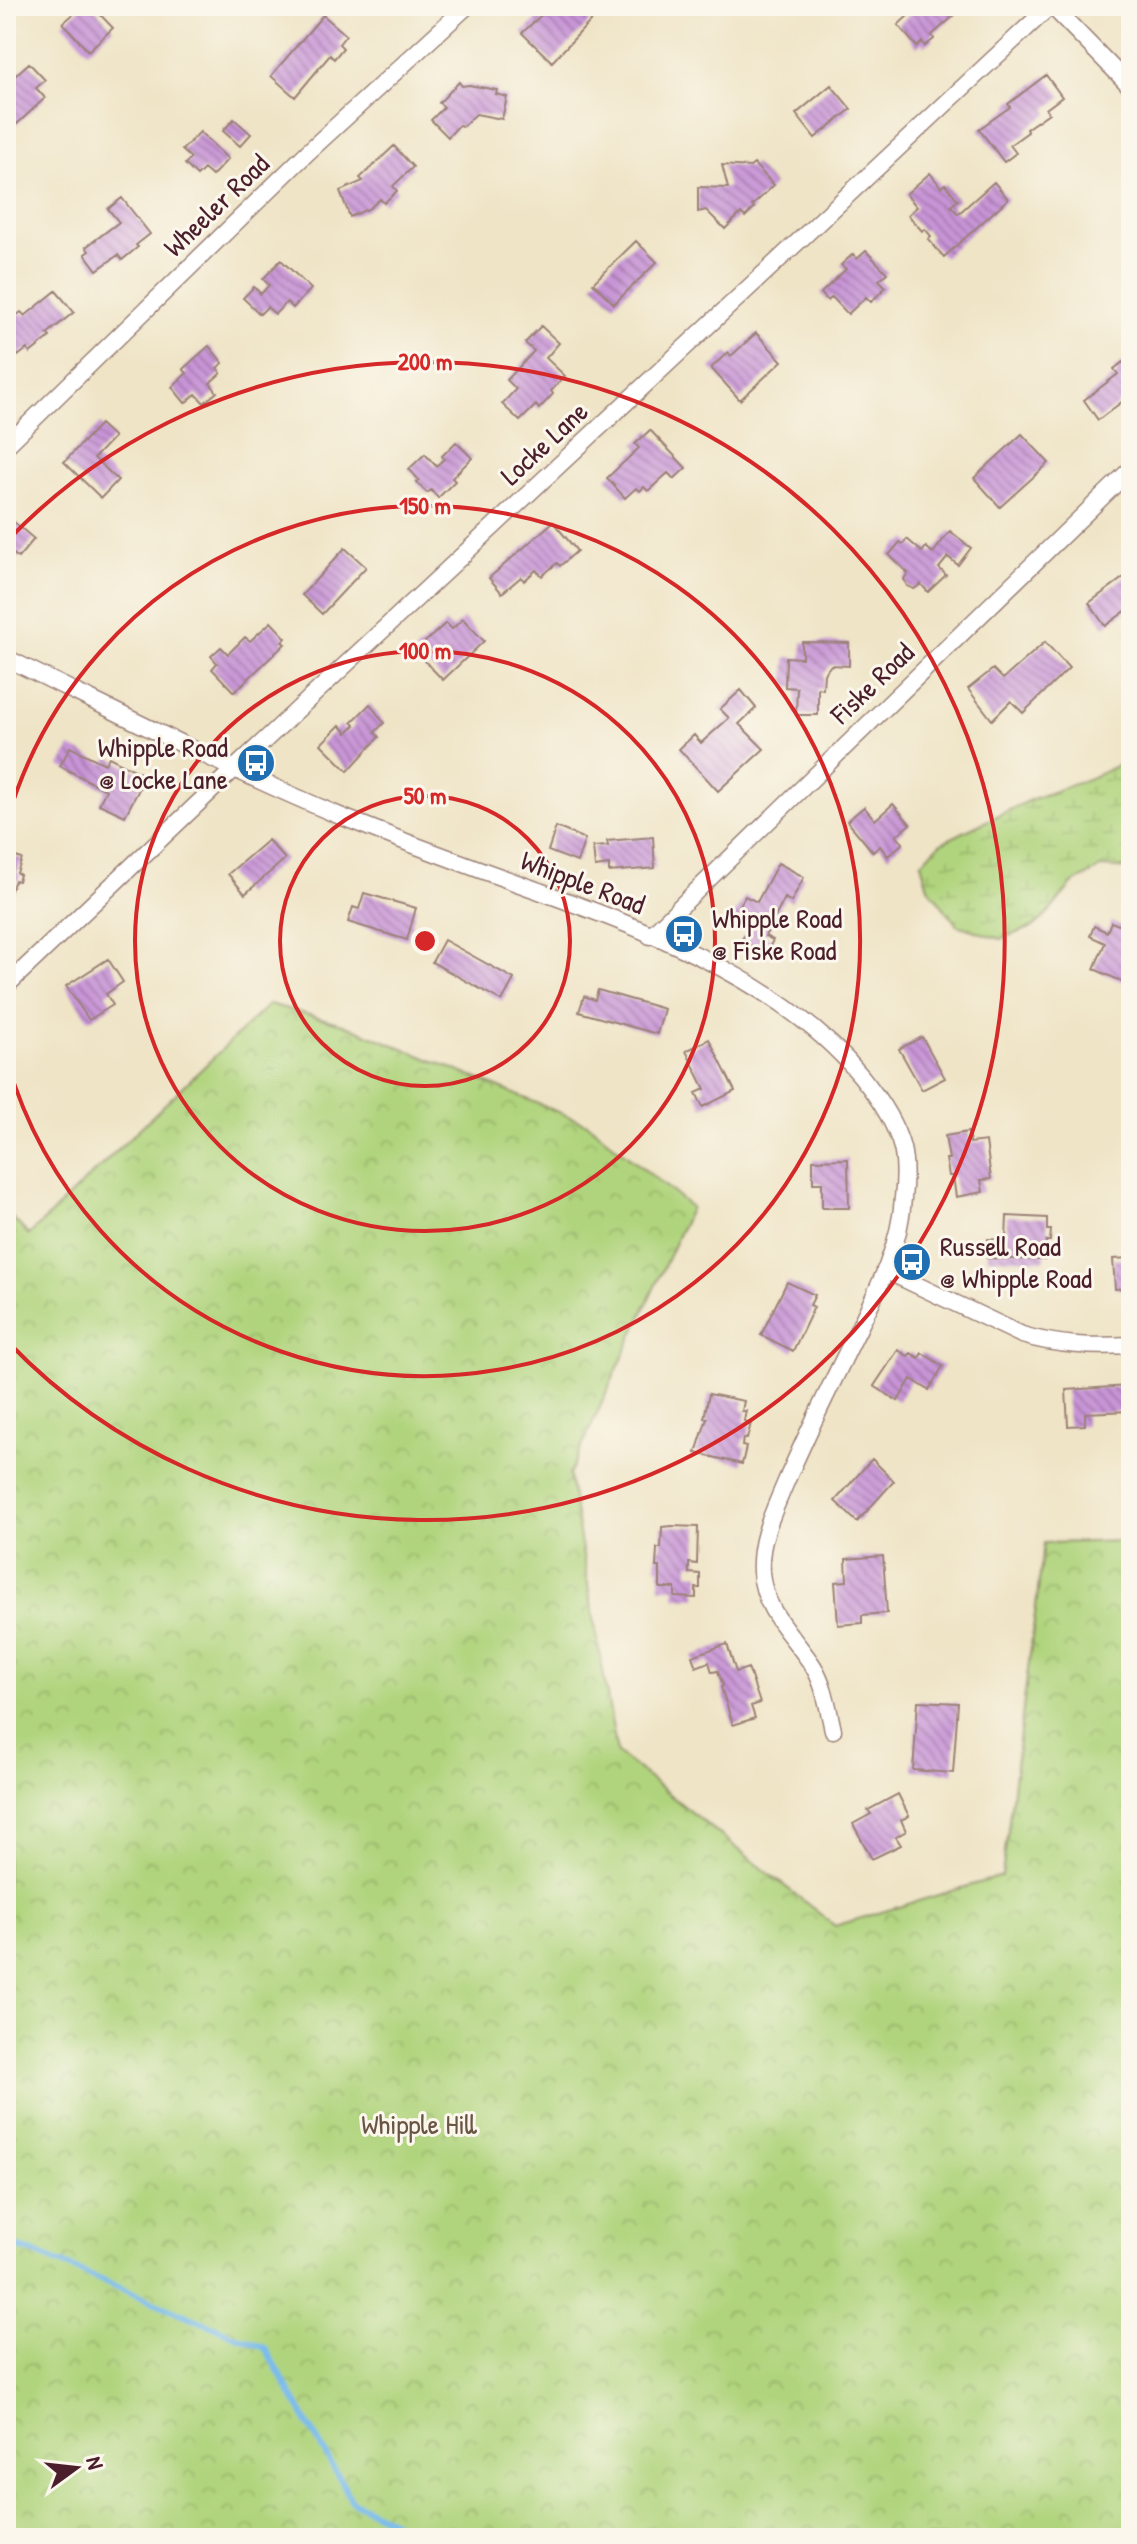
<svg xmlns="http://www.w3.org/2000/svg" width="1137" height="2544" font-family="'Patrick Hand',sans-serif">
<defs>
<pattern id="wetland-marsh" width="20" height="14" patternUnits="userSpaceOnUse" patternTransform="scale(2)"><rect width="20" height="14" fill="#b0d47d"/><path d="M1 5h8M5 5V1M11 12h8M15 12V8" fill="none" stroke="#99b66c"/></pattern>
<pattern id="park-crowns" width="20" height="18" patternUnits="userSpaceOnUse" patternTransform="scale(2)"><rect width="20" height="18" fill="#b0d47d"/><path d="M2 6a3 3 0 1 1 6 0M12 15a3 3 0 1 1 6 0" fill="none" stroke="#99b66c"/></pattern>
<pattern id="building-back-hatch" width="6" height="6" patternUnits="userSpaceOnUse" patternTransform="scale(2)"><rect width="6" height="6" fill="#c794d6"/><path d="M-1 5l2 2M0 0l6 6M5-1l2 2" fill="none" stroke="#a478ae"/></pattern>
</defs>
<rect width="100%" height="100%" fill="#fbf7ec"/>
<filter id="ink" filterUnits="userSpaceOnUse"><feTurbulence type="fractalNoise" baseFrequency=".0125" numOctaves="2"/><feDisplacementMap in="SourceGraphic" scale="16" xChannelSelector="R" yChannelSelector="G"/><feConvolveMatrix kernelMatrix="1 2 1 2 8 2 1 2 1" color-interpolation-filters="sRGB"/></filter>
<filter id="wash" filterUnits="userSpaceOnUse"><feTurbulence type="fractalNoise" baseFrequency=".006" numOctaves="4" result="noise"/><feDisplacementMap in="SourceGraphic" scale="32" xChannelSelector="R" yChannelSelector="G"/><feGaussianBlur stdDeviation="1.8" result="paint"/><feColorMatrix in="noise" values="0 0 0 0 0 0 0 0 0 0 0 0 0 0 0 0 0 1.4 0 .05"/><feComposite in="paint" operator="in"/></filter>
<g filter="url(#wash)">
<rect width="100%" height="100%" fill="#efe4c6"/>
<path fill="url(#wetland-marsh)" stroke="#7d7a54" stroke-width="2" d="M 1131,759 L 1131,869 L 1102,867 L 1071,885 L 1046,916 L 1033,927 L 1000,939 L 957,925 L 928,887 L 921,863 L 941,843 L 1030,800 L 1093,777 Z"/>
<path fill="url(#park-crowns)" stroke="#7d7a54" stroke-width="2" d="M 269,1004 L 343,1024 L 588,1124 L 691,1207 L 569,1475 L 617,1753 L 835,1926 L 1002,1876 L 1044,1543 L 1131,1541 L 1131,2538 L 6,2538 L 6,1212 L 29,1235 Z"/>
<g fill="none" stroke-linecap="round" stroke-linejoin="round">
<path stroke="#76b9eb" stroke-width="6" d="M 6,2245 L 30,2251 L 265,2348 L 352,2501 L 423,2538"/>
</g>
<g id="blocks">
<path fill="url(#building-back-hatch)" d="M 83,6 L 92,6 L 113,28 L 88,51 L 63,23 Z
M 551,6 L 605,6 L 552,62 L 522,33 Z
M 903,6 L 965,6 L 932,35 L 934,39 L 925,46 L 922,42 L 917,47 L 898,25 L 910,14 Z
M 323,15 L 346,35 L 339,44 L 343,48 L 334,59 L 330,55 L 295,97 L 271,76 Z
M 29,63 L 45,80 L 36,88 L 45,98 L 17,124 L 6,113 L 6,84 Z
M 1046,75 L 1062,97 L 1046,109 L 1049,113 L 1026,129 L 1028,132 L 1010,145 L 1016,153 L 1004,162 L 979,129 L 1010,107 L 1008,104 Z
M 459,82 L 462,86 L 469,85 L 497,90 L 496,94 L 507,97 L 502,119 L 476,114 L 462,127 L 459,125 L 448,137 L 431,120 L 444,107 L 439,103 Z
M 831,85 L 851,109 L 815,138 L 796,114 Z
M 234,119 L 251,134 L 240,146 L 223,131 Z
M 200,132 L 228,159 L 212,176 L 204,169 L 197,176 L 185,164 L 191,158 L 182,150 Z
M 394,146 L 413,167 L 393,186 L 397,191 L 384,203 L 380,199 L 370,208 L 350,217 L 340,191 L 363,181 L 360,178 Z
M 754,164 L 774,185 L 752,206 L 754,208 L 745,217 L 741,213 L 725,229 L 706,210 L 698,212 L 698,187 L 728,188 L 722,165 L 750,167 Z
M 930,173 L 941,187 L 945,184 L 958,200 L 951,206 L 958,214 L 994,182 L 1008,199 L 944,257 L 928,239 L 931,236 L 925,229 L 922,231 L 908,215 L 917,207 L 906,194 Z
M 122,198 L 150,234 L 136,245 L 138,247 L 122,260 L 118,255 L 97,270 L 85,254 L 89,251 L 86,247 L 119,222 L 108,209 Z
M 636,241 L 657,262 L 614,304 L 593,283 Z
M 866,251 L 887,273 L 879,280 L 886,287 L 871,302 L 866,297 L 848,314 L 832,297 L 828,301 L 821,293 L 846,269 L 841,265 L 853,254 L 857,259 Z
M 281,260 L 311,289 L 293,308 L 287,302 L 275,314 L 267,307 L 260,314 L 243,298 L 254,287 L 261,294 L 269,285 L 263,279 Z
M 56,291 L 74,312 L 47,334 L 50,337 L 30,353 L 27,349 L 18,356 L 6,342 L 6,336 L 12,331 L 6,323 L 21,312 L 25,316 Z
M 541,326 L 559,343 L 546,358 L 565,376 L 551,391 L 553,394 L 539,409 L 536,405 L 520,421 L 502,404 L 516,389 L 507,380 L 534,351 L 525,343 Z
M 756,333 L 782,361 L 740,400 L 711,368 L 728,352 L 731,356 Z
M 209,346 L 223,363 L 217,368 L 221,373 L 210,383 L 217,392 L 204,403 L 196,394 L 185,403 L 172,387 L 187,373 L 183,369 Z
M 1123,362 L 1127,367 L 1131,364 L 1131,395 L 1098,420 L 1084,400 L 1118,374 L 1114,369 Z
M 100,424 L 114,437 L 94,458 L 118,480 L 101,498 L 64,462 Z
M 650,430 L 686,468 L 674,479 L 668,473 L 648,491 L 644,487 L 640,491 L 636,488 L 625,498 L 607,478 L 639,448 L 635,444 Z
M 1022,434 L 1049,463 L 1000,507 L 974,478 Z
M 456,442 L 472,458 L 452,478 L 455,481 L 438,498 L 431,490 L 427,493 L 416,482 L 419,480 L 409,469 L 425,454 L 436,466 L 444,459 L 442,456 Z
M 6,515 L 34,539 L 18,558 L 6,547 Z
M 553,522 L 577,551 L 560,566 L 557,563 L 542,576 L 536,570 L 524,581 L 521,577 L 502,593 L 489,578 Z
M 950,531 L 971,548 L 958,565 L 948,557 L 939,568 L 946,575 L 928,592 L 921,584 L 914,589 L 907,586 L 904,579 L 908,573 L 889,555 L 900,542 L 903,544 L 907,539 L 922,552 L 926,547 L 933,553 Z
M 345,548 L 366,567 L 322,614 L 302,595 Z
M 1127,575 L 1131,581 L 1131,607 L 1105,626 L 1089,603 Z
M 463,619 L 484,641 L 443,680 L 415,651 L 446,623 L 452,629 Z
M 271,622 L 286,638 L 282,642 L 285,644 L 234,692 L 212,669 L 217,663 L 211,656 L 221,647 L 228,654 L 245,637 L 250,641 Z
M 802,642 L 849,643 L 849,666 L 831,665 L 824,674 L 823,689 L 818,688 L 818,715 L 796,715 L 797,688 L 785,687 L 786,657 L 802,658 Z
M 1045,642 L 1069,668 L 1023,713 L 1011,701 L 992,720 L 968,689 L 993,669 L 1003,679 Z
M 741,690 L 756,708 L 739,724 L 764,749 L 718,791 L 679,749 L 694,735 L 701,743 L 729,718 L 720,709 Z
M 370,704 L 384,723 L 375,732 L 379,737 L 348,771 L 321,744 L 340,725 L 347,733 L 355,725 L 352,722 Z
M 70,747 L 105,764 L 109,757 L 146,776 L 125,816 L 99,804 L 106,790 L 60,766 Z
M 893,804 L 910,824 L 896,836 L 903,843 L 888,856 L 880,846 L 873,852 L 847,821 L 864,807 L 875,820 Z
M 556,827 L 585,839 L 577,862 L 548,851 Z
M 653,837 L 655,868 L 609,872 L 609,865 L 595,867 L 593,847 L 608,846 L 607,841 Z
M 268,840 L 285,859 L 245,894 L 228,874 Z
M 6,854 L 22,859 L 17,873 L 20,875 L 18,881 L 15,880 L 6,903 Z
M 778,863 L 804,877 L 791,902 L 785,898 L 765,936 L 773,940 L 766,954 L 741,941 L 748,929 L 732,920 L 745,896 L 757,902 Z
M 364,893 L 416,908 L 407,940 L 348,922 L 353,907 L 359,909 Z
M 1111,922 L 1131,930 L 1131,963 L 1123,982 L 1094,969 L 1105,943 L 1090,936 L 1094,926 L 1107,932 Z
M 444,940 L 514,979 L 502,1001 L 432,962 Z
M 108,959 L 123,982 L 106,994 L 113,1005 L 89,1020 L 66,986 Z
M 598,990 L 664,1009 L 657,1034 L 579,1012 L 584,996 L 595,1000 Z
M 922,1037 L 945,1078 L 922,1090 L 899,1049 Z
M 709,1039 L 735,1091 L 703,1107 L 696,1093 L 705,1089 L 686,1051 Z
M 968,1132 L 970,1143 L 986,1141 L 991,1179 L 981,1180 L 983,1192 L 956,1197 L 953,1176 L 949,1176 L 946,1159 L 949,1159 L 945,1136 Z
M 848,1159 L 849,1208 L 822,1208 L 822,1183 L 813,1183 L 813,1160 Z
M 1007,1216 L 1047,1218 L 1047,1230 L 1051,1230 L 1050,1241 L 1046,1241 L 1045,1260 L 987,1258 L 988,1239 L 1006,1240 Z
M 1131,1258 L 1131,1288 L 1115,1289 L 1113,1259 Z
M 787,1282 L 815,1295 L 810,1305 L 814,1307 L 793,1351 L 761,1335 Z
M 898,1350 L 908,1356 L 911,1353 L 919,1358 L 922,1353 L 943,1366 L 929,1390 L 911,1379 L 898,1401 L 874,1386 Z
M 1128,1386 L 1129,1411 L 1085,1413 L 1085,1425 L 1068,1426 L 1066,1390 Z
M 709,1394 L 744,1401 L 742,1411 L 746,1411 L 744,1421 L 751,1423 L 747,1439 L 743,1438 L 742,1446 L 746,1447 L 742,1464 L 696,1453 L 707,1418 L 704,1418 Z
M 872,1459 L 894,1481 L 857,1522 L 835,1501 Z
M 672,1526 L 698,1527 L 697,1564 L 689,1563 L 689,1573 L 700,1574 L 700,1588 L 696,1588 L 696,1598 L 675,1597 L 675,1588 L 660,1588 L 660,1567 L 656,1567 L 657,1548 L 661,1548 L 662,1527 Z
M 883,1556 L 887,1613 L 862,1615 L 862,1623 L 838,1625 L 835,1582 L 847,1581 L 846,1559 Z
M 727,1644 L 736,1672 L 748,1668 L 760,1703 L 751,1706 L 755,1718 L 733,1725 L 721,1687 L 723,1686 L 718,1671 L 712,1672 L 709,1662 L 696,1667 L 692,1656 Z
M 918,1701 L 958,1703 L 953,1773 L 913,1770 Z
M 898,1794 L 909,1816 L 901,1820 L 906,1831 L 896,1837 L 901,1845 L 872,1859 L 853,1824 L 871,1814 L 868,1810 Z"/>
</g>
</g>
<g filter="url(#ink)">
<use href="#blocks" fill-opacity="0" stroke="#9c8278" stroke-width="2"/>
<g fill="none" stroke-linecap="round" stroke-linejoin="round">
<defs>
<path id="minor" d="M 1052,6 L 1131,87
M 6,446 L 308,152 L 467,6
M 6,658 C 117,712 226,768 340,816 C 387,835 434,853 481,870 C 610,917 771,967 861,1076 C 878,1097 895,1121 902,1148 C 906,1165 905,1181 903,1198 C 900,1249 875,1295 853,1340 C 830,1387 806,1435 785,1484 C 773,1513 759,1540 761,1572 C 764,1612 793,1635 813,1666 C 825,1685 828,1709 833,1730
M 650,936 L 1131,469
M 6,986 L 233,770 L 1050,6
M 885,1270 L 1022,1335 C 1059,1346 1093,1347 1131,1345"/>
</defs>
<use href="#minor" stroke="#9c8278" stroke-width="19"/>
<use href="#minor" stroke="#fff" stroke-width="16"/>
</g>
</g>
<g fill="none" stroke="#d62828" stroke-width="4">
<circle cx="425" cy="941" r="145"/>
<circle cx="425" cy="941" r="290"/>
<path d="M7 821A435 435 0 1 1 7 1061"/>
<path d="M9 539A579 579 0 1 1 9 1343"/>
</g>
<defs>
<symbol id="bus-disc" viewBox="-11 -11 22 22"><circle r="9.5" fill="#1f6fb2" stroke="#fbf7ec"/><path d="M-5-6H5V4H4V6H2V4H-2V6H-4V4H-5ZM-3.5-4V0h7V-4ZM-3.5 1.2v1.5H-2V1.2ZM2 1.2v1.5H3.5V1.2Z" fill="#fff"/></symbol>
</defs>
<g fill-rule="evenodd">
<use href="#bus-disc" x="234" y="741" width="44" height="44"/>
<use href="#bus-disc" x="662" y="912" width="44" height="44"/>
<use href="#bus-disc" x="890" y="1240" width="44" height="44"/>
</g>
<g text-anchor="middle" stroke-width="6" stroke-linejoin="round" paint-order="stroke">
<g font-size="28" fill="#4a1f2b" stroke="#fbf7ec">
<text transform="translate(216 205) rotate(-44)" y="10">Wheeler Road</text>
<text transform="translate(544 443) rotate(-43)" y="10">Locke Lane</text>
<text transform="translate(872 683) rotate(-44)" y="10">Fiske Road</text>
<text transform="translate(583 882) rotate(21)" y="10">Whipple Road</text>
</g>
<g font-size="28" fill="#4a1f2b" stroke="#fbf7ec" text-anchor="start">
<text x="228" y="757" text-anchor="end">Whipple Road<tspan x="228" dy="32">@ Locke Lane</tspan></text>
<text x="712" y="928">Whipple Road<tspan x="712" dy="32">@ Fiske Road</tspan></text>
<text x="940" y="1256">Russell Road<tspan x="940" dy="32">@ Whipple Road</tspan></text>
</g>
<g font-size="28" fill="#695544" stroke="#fbf7ec">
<text x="419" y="2134">Whipple Hill</text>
</g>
</g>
<circle cx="425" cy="941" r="12" fill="#d62828" stroke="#fbf7ec" stroke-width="4"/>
<g font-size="24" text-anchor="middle" font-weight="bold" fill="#d62828" stroke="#fbf7ec" stroke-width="6" stroke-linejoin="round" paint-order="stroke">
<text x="425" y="370">200 m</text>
<text x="425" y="514">150 m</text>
<text x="425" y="659">100 m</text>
<text x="425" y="804">50 m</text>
</g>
<rect width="1137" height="2544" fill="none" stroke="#fbf7ec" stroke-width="32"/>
<g transform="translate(76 2468) rotate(75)" stroke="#fbf7ec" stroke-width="6" paint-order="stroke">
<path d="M0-6L14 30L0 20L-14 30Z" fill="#4a1f2b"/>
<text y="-12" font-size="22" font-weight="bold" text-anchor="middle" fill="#4a1f2b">N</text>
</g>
</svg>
